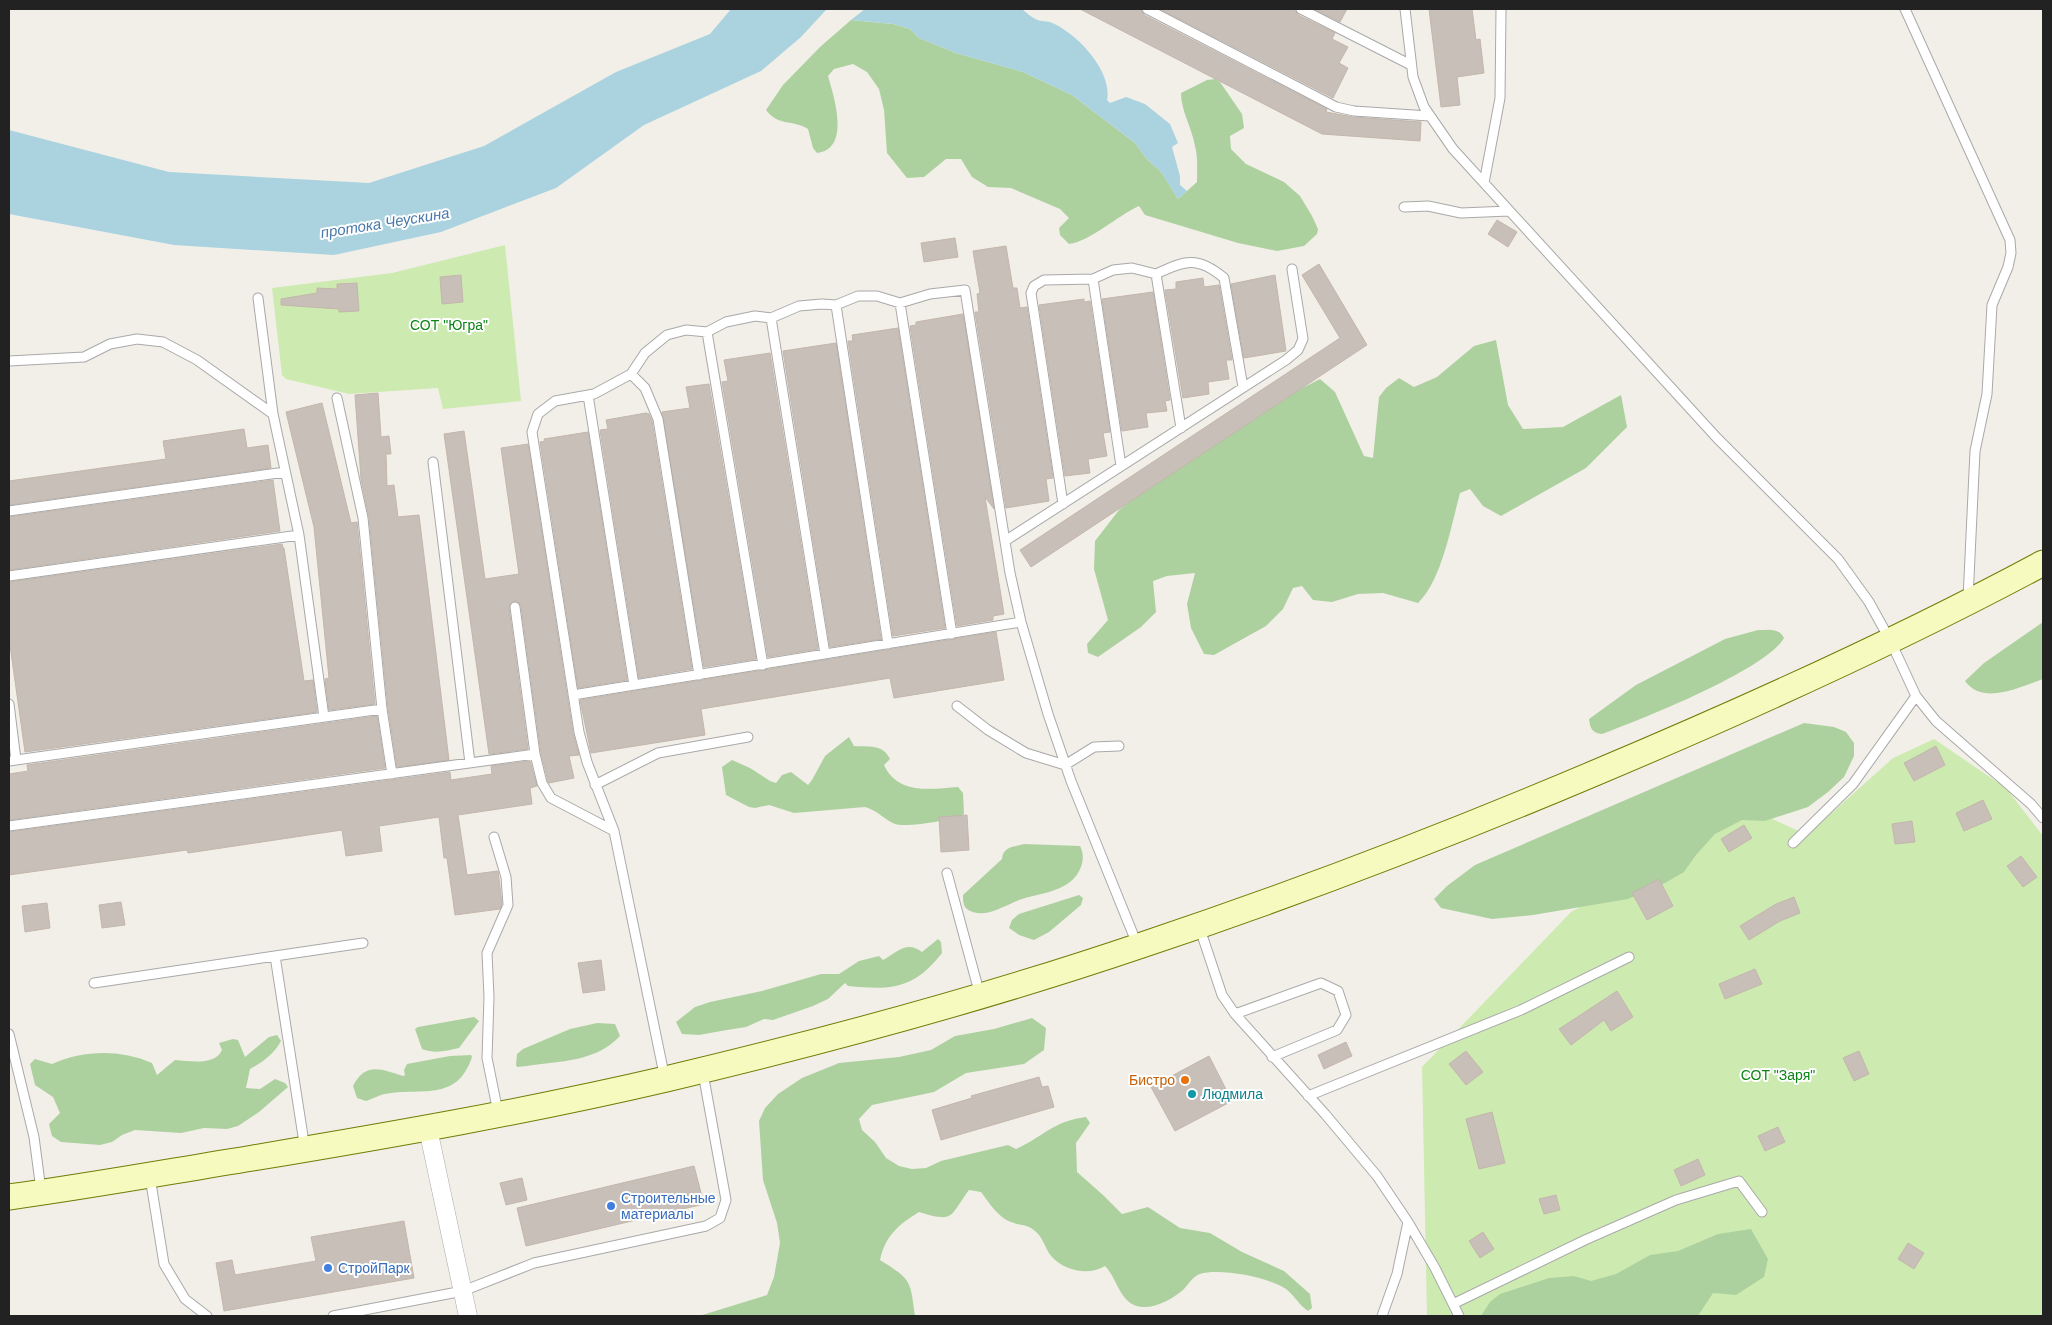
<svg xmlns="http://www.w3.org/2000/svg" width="2052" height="1325" font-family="Arial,sans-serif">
<rect width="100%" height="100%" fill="#f2efe9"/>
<path fill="#cdebb0" d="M 505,245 L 521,401 L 443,409 L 438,388 L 349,394 L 286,379 L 282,375 L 272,288 L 392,273 Z
M 1934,739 L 2006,788 L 2043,836 L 2043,1316 L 1427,1316 L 1422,1067 L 1571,912 L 1753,810 L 1807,835 L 1893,758 Z"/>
<path fill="#add19e" d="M 851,20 L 893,24 L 910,29 L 919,38 L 956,53 L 1023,72 L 1072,95 L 1135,143 L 1146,158 L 1162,173 L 1178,199 L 1197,182 C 1197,170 1198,157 1195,146 C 1192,128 1181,111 1181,93 L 1207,80 L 1215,79 L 1220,82 L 1242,114 L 1244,128 L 1230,136 L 1231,149 L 1246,164 L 1284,182 L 1300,196 L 1312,216 L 1318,229 L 1317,234 L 1304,246 L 1277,251 L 1238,243 L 1145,215 L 1139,206 C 1117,216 1089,242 1069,244 L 1060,235 L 1059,228 L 1069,218 L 1060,209 L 1011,188 L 988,187 L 972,177 L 961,159 L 946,159 L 924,177 L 907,178 L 887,153 L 884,110 L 879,89 L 867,72 L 853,64 L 834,69 L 828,76 C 834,97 851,149 817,153 L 813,148 L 808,129 C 792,119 779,127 766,110 L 783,85 L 820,47 Z
M 1496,340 L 1508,405 L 1523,429 L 1563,427 L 1621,395 L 1627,427 L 1586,468 L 1501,516 L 1483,506 L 1470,489 L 1460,493 C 1451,526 1442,580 1418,603 L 1383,593 L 1358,594 L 1332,602 L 1313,600 L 1302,586 L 1293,588 L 1283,609 L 1266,626 L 1214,655 L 1204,654 L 1191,628 L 1187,604 L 1195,573 L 1167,576 L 1153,581 L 1156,612 L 1141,627 L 1098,657 L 1088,653 L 1087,644 L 1108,620 L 1094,569 L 1095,541 L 1119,510 L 1146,488 L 1277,401 L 1320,379 L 1335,392 L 1364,456 L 1373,458 L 1379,397 L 1386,388 L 1399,378 L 1414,387 L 1437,377 L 1474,346 Z
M 2043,622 L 2043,679 C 2020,687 1983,706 1965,681 L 1984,663 Z
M 1758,630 C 1769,630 1778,627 1784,638 C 1766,670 1640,720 1602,734 C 1593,733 1590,729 1589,719 L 1636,685 L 1725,639 Z
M 1804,723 L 1834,727 L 1846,732 L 1854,743 L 1854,756 L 1844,777 L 1828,792 L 1808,807 L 1765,821 L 1742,820 L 1715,834 L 1696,855 L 1684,872 L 1665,883 L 1628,899 L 1533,915 L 1492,919 L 1441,908 L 1434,899 L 1447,886 L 1475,865 Z
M 849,737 L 854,746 C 869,747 883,744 890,759 L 884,765 C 898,795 930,789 958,787 L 963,793 L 964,814 C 954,820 906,828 895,824 C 883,819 879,811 865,807 L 794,813 L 769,805 L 755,808 L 749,807 L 726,795 L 722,767 L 732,760 L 750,768 L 770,781 L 776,783 L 782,775 L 791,772 L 808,785 L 812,780 L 825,756 Z
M 1024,844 L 1080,846 C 1088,861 1078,880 1062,887 C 1050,893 1035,895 1022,899 C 1006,904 984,921 967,909 C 963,906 963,900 963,895 L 1002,859 C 1003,846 1014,847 1024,844 Z
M 1079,895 L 1083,898 L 1081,905 L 1049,932 L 1034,940 L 1019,935 L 1009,928 L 1012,920 L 1019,914 Z
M 938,939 L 941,942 L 942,953 C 913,990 891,990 848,986 L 845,983 L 828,999 L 813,1006 L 773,1020 L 764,1019 L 746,1027 L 727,1030 L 699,1035 L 682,1034 L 676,1022 L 695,1007 L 710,1002 L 762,991 L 821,974 L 839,974 L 859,961 L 879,956 L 883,960 C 897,952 907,940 922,952 Z
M 474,1017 L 479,1021 L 459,1048 C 446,1051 435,1054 422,1049 L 415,1029 L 418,1027 Z
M 1032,1018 L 1046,1028 L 1044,1050 L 1024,1064 L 966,1073 L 934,1092 L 872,1105 L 859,1119 L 862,1130 L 875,1142 L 886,1158 L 899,1166 L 912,1169 L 926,1168 L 941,1161 L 1008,1145 L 1016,1149 C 1043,1137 1053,1121 1086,1117 L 1090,1123 L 1076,1143 L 1077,1172 L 1103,1195 L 1122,1214 L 1148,1207 L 1180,1228 L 1210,1233 L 1242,1252 L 1284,1271 L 1310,1294 L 1312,1308 L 1308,1311 C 1299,1305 1294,1295 1286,1289 C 1268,1277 1220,1268 1200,1274 C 1193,1276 1188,1285 1183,1290 C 1171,1300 1150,1312 1134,1305 C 1119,1298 1116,1277 1105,1266 C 1089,1276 1065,1271 1052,1257 C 1043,1246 1044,1235 1029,1227 C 1024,1224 1019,1225 1014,1223 C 999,1219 990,1204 981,1192 L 969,1190 C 949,1217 955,1223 919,1212 C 898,1225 885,1236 880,1260 C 912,1280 910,1280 915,1316 L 699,1316 L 767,1295 L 774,1277 L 780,1243 L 777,1223 L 763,1180 L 759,1121 L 765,1108 L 778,1094 L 802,1078 L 839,1063 L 899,1057 L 931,1050 L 955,1036 L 994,1029 Z
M 597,1023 L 615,1024 L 620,1036 C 596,1062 560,1061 527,1066 L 517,1067 L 516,1065 L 517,1054 L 523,1049 L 570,1029 Z
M 277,1035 L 281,1041 C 274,1054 263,1062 250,1069 L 246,1088 L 260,1089 L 275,1079 L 285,1083 L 288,1087 L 259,1112 L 238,1126 L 227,1129 L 204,1128 L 181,1133 L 135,1130 L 122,1135 L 112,1142 L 100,1145 L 61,1142 L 52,1136 L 49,1124 L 60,1113 L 53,1097 L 35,1085 L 30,1064 L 35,1059 L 52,1064 C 83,1050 120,1049 152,1063 L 157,1075 L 175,1060 C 190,1061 215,1066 222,1050 L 219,1043 L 233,1039 L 238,1040 L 245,1057 L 269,1037 Z
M 471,1055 L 472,1057 C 457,1103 420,1087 385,1094 C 379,1095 372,1099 366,1101 L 357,1098 L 353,1086 C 366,1061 382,1070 403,1076 L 405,1075 L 404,1070 L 407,1064 L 450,1056 Z
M 1751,1229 L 1768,1259 L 1764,1277 L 1736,1295 L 1713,1293 L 1698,1316 L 1481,1316 L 1490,1302 L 1500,1294 L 1549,1278 L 1574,1276 L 1591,1281 L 1616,1274 L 1650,1255 L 1678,1251 L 1718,1234 Z"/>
<path fill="#aad3df" d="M 731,9 L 827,9 L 801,37 L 761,71 L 644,125 L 556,188 L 441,232 L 334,255 L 174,245 L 9,214 L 9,130 L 169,172 L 369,183 L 484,146 L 616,72 L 710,34 Z
M 865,9 L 1022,9 C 1028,14 1034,20 1042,21 C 1043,21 1049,22 1050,22 C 1076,32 1113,71 1107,100 L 1110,103 L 1126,97 L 1145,104 L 1170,124 L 1178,143 L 1172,147 L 1180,176 L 1180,185 L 1187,191 L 1178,199 L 1162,173 L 1146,158 L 1135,143 L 1072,95 L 1023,72 L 956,53 L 919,38 L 910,29 L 893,24 L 851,20 Z"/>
<path fill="#c7bfb8" stroke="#c4b6ab" d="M 1080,9 L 1141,9 L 1144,15 L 1327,109 L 1326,112 L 1353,117 L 1421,122 L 1420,141 L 1322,134 Z
M 1160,9 L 1295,9 L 1298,15 L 1335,33 L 1332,39 L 1348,47 L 1339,63 L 1348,68 L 1333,98 Z
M 1314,9 L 1347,9 L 1340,22 Z
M 1429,9 L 1472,9 L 1476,40 L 1480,39 L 1484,73 L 1457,77 L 1460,105 L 1441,107 Z
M 1497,220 L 1517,232 L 1508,247 L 1488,234 Z
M 955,238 L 958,257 L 924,262 L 921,243 Z
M 1006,246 L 1013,288 L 1017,288 L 1020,308 L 1027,307 L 1053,478 L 1046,479 L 1049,501 L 1006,508 L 975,312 L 979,312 L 977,294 L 980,293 L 973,251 Z
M 1319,264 L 1367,345 L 1031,567 L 1020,550 L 1340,338 L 1302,275 Z
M 461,275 L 463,302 L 442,304 L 440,277 Z
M 1275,275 L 1286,351 L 1244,358 L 1231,284 Z
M 1203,278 L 1204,287 L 1219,285 L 1232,360 L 1226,360 L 1229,379 L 1208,382 L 1209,394 L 1183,398 L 1165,290 L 1176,289 L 1176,282 Z
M 357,283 L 359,311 L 339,312 L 339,309 L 281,305 L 281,299 L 317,293 L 317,288 L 337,289 L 337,284 Z
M 1153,292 L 1170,400 L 1165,401 L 1167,411 L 1146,413 L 1148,427 L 1122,431 L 1102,299 Z
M 1084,299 L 1084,302 L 1090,301 L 1110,432 L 1103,433 L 1107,456 L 1088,459 L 1090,473 L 1065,476 L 1039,305 Z
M 963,314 L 994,509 L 985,497 L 1004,614 L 993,616 L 993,620 L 957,626 L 910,326 L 916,325 L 916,322 Z
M 898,328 L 945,628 L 893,636 L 848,341 L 853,341 L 852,335 Z
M 836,343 L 881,639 L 830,647 L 783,351 Z
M 770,353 L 818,649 L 768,657 L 722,382 L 728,381 L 724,360 Z
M 709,384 L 756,659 L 704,667 L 662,412 L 690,408 L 686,387 Z
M 378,393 L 381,437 L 389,436 L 391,454 L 386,454 L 387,486 L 394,485 L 398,517 L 419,515 L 449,760 L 397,767 L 388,708 L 369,517 L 361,479 L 355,395 Z
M 322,403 L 351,523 L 357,522 L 375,704 L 329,710 L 325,679 L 329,678 L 314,527 L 286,412 Z
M 646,413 L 649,414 L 652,421 L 692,669 L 639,678 L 600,430 L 608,429 L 606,420 Z
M 244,429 L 247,448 L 268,445 L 271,468 L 9,505 L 9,481 L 166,459 L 163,441 Z
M 464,431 L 485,579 L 519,574 L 501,448 L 528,444 L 573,733 L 579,755 L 569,756 L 574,778 L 549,783 L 548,781 L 541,753 L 521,606 L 517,601 L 511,602 L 509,608 L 528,749 L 489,754 L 444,434 Z
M 588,432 L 627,680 L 578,688 L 540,442 L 545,441 L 544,439 Z
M 273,480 L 280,531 L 9,570 L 9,517 Z
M 282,544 L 283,548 L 284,548 L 304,681 L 313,680 L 317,712 L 25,752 L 9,638 L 9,582 Z
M 996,632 L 1004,680 L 894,698 L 890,678 L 701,709 L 705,735 L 591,753 L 580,700 Z
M 377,716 L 385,768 L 9,820 L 9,774 L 28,771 L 27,765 Z
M 1936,746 L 1945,765 L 1914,781 L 1904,763 Z
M 530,761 L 537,786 L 530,788 L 532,804 L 458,815 L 467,875 L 498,871 L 502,904 L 500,909 L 455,915 L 447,858 L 444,858 L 439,817 L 379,826 L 382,851 L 346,856 L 342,830 L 188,853 L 187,850 L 9,875 L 9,832 L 450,772 L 451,780 L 492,774 L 491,766 Z
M 1983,800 L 1992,819 L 1964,831 L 1956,813 Z
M 967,815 L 969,850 L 941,852 L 939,817 Z
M 1912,821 L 1915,842 L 1895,844 L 1892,824 Z
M 1744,825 L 1752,838 L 1729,852 L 1721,839 Z
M 2021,856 L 2037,877 L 2023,887 L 2007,866 Z
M 1659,879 L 1673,906 L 1647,920 L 1632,893 Z
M 1794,897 L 1800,913 L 1780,921 L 1749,940 L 1740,926 L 1776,904 Z
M 121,902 L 125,925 L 102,928 L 99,905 Z
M 47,903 L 50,928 L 25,932 L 22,906 Z
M 601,960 L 605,990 L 583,993 L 578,963 Z
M 1755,969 L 1762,984 L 1725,999 L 1719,984 Z
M 1617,991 L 1633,1017 L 1611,1031 L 1604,1020 L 1571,1045 L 1559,1029 Z
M 1346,1042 L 1352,1056 L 1324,1069 L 1318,1055 Z
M 1466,1051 L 1483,1072 L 1466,1085 L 1449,1064 Z
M 1859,1051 L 1869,1074 L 1854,1081 L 1843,1058 Z
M 1209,1056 L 1232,1101 L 1175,1131 L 1151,1087 Z
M 1039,1077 L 1042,1087 L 1048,1086 L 1054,1107 L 941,1140 L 932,1110 L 972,1098 L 971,1096 Z
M 1492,1112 L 1505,1163 L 1479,1169 L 1466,1119 Z
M 1778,1127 L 1785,1142 L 1765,1151 L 1758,1136 Z
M 1698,1159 L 1705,1175 L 1681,1186 L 1674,1170 Z
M 694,1166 L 704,1204 L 526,1246 L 517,1208 Z
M 522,1178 L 527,1200 L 506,1205 L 500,1183 Z
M 1556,1195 L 1560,1210 L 1544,1214 L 1539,1199 Z
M 404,1221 L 414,1278 L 224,1311 L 216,1263 L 232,1260 L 235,1275 L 316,1261 L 311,1237 Z
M 1483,1232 L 1494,1249 L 1480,1258 L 1469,1241 Z
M 1908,1243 L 1924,1253 L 1914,1269 L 1898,1259 Z"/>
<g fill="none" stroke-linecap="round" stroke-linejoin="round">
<defs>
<path id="lane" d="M 1147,9 L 1336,107 L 1354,111 L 1429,116
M 1301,9 L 1411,65
M 1405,9 L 1413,77 L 1424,107 L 1453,149 L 1717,438 L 1838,559 L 1869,602 L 1890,640 L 1916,696 L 1936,721 L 2031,804 L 2043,818
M 1905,9 L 2010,240 L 2011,253 L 2008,267 L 1992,305 L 1987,394 L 1975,451 L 1968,599
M 1484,183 L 1500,98 L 1501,9
M 1404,207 L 1428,206 L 1461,213 L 1509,211
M 1156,274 L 1181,428
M 1093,279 L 1121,466
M 258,298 L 273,414 L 299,535 L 324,717
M 900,303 L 952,634
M 836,305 L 888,644
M 771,318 L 825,654
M 707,332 L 763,665
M 9,361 L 84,357 L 110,344 L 137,339 L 163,342 L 197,360 L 273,414
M 631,374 L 645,388 L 658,419 L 699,675
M 588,395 L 634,685
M 337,398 L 363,518 L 382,709 L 392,774
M 433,462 L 470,763
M 1063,504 L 1031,293 L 1034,286 L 1044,280 L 1093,279 L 1113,270 L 1132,268 L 1156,274 C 1185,260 1198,256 1224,278 L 1243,387
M 9,511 L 285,472
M 1005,541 L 1286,360 L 1298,350 L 1303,339 L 1292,269
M 9,576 L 299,535
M 515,607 L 535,754
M 573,695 L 1021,622
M 9,704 L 16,760
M 957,706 L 988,730 L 1026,753 L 1065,765 L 1094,747 L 1119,746
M 9,761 L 382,709
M 595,785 L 658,753 L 748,737
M 9,826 L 535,754 L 542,783 L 551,798 L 614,831 L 665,1079
M 614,831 L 587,762 L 579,732 L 532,432 L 538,414 L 555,401 L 594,394 L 631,374 L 645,353 L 667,335 L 686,330 L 707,332 L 726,322 L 755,316 L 771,318 L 799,306 L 822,304 L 836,305 L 858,296 L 877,296 L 900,303 L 930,294 L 965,290 L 1010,573 L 1021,622 L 1048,714 L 1071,781 L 1137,944
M 494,837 L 506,877 L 508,905 L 487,953 L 489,997 L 487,1058 L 498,1112
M 1793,843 L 1853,784 L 1916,696
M 947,873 L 980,995
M 1199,926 L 1222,995 L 1235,1014 L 1325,1114 L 1377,1176 L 1408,1222 L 1435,1268 L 1459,1316
M 275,956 L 363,943
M 94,983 L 275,956 L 305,1149
M 1235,1014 L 1321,983 L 1338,991 L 1346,1015 L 1337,1030 L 1272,1057
M 9,1034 L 34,1137 L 41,1190
M 1308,1096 L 1521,1010 L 1629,957
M 150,1177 L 164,1264 L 185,1299 L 207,1316
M 1453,1304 L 1585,1240 L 1676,1200 L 1739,1181 L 1762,1212
M 333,1316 L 463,1291 L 534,1263 L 706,1226 L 720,1218 L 726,1200 L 703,1073
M 1382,1316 L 1397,1274 L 1408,1222"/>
<path id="street" d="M 428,1129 L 468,1316"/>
<path id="secondary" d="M 9,1197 C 90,1186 172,1171 253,1158 C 391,1135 529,1111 666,1079 C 826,1041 986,998 1142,945 C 1295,894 1446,836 1595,773 C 1747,709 1898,641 2043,563"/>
</defs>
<use href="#lane" stroke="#a9a9a9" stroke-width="11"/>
<use href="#street" stroke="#a9a9a9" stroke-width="19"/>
<use href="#secondary" stroke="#707d05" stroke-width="27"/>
<use href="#lane" stroke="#fff" stroke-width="9"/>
<use href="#street" stroke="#fff" stroke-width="18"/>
<use href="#secondary" stroke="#f7fabf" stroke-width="25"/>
</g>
<circle fill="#e8710a" stroke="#fff" stroke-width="2" cx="1185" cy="1080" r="5"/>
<circle fill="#0f9aa8" stroke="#fff" stroke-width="2" cx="1192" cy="1094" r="5"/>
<g fill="#3f7fe0" stroke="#fff" stroke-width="2">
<circle cx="611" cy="1206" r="5"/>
<circle cx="328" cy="1268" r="5"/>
</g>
<g text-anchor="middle" stroke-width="4" stroke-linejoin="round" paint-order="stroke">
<g font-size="14" fill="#0c8416" stroke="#fff">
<text x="449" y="330">СОТ "Югра"</text>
<text x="1778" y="1080">СОТ "Заря"</text>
</g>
<g font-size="14" fill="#c56008" stroke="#fff" text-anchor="end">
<text x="1175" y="1085">Бистро</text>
</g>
<g font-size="14" fill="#0d838f" stroke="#fff" text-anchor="start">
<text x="1202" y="1099">Людмила</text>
</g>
<g font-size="14" fill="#366cbe" stroke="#fff" text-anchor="start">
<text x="621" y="1203">Строительные<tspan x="621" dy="16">материалы</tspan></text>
<text x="338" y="1273">СтройПарк</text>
</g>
<g font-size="15" font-style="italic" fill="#4a7aab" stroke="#fff">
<text transform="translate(385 223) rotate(-9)" y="5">протока Чеускина</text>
</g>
</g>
<rect width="2052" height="1325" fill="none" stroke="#222222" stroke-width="20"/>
</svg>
